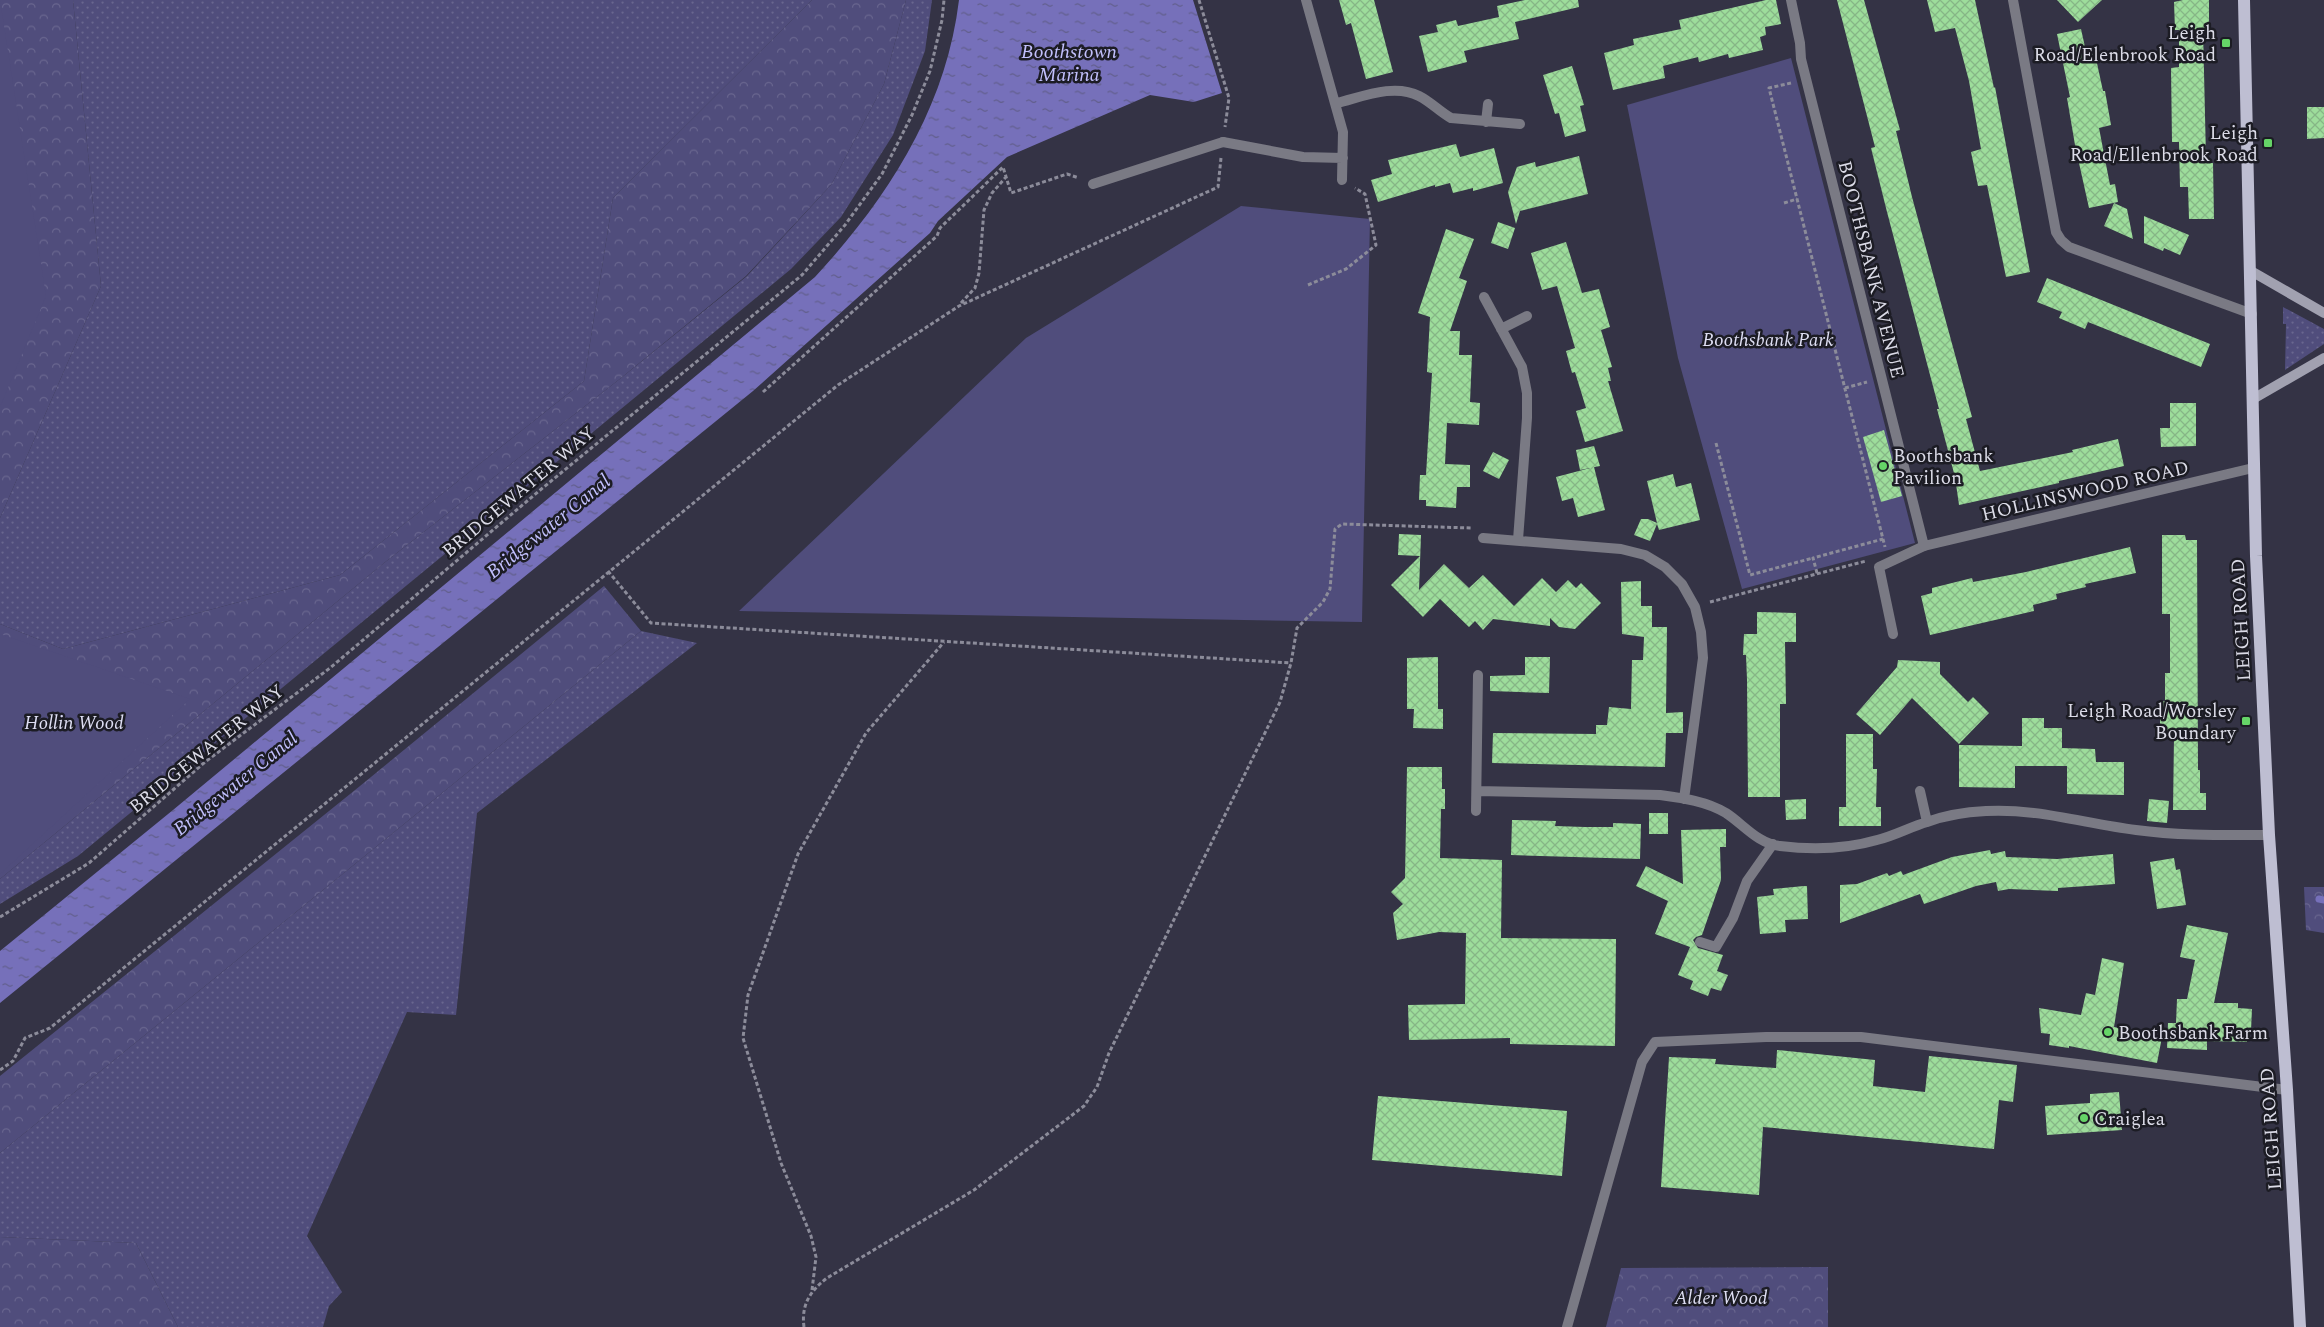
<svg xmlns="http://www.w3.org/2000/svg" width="2324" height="1327" font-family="Spectral,serif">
<defs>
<pattern id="grass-dots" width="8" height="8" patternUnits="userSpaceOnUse" patternTransform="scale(1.25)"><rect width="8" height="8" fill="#504d7c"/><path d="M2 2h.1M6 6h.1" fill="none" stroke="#69668f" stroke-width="1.8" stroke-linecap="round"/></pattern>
<pattern id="forest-crowns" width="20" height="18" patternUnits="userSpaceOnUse" patternTransform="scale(1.25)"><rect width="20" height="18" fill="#504d7c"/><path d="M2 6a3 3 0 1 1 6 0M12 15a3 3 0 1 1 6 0" fill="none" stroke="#69668f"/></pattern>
<pattern id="water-ripples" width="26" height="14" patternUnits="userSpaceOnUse" patternTransform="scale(1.25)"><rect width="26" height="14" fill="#7670ba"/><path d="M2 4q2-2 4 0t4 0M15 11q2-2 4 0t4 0" fill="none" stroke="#615e8b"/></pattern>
<pattern id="building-cross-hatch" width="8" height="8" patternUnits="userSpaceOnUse" patternTransform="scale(1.25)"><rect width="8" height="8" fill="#9ddd9b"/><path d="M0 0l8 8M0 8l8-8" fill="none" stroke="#86b686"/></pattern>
</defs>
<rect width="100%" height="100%" fill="#343345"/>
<path fill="url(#grass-dots)" d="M 73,0 L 812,0 L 613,198 L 584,381 L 340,575 L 63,649 L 0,624 L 0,518 L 101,286 Z
M 906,0 L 932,0 L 925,51 L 893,135 L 841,217 L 791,269 L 78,856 L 0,904 L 0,879 L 384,563 L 621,378 L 747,276 L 831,185 L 884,84 Z
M 2283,307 L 2324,329 L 2324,344 L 2285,370 L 2286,324 L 2283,324 Z
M 641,631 L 697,643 L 477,813 L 456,1015 L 407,1012 L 307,1236 L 342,1292 L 329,1306 L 323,1327 L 178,1327 L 136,1243 L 0,1237 L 0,1153 Z"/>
<path fill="url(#forest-crowns)" d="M 0,0 L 73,0 L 101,286 L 0,518 Z
M 812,0 L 906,0 L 884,84 L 831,185 L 746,276 L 621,378 L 384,563 L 0,879 L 0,624 L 63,649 L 340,575 L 584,381 L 613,198 Z
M 604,586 L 641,631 L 0,1153 L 0,1076 L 360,786 Z
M 2304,887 L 2324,887 L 2324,933 L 2306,930 Z
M 0,1237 L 136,1243 L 178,1327 L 0,1327 Z
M 1828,1267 L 1828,1327 L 1606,1327 L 1621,1268 Z"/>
<path fill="#504d7c" d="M 0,0 L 46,296 L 0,407 Z
M 1791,58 L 1915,543 L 1742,589 L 1678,358 L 1627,105 Z
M 1241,206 L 1370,219 L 1362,622 L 739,611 L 1026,338 Z
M 0,634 L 190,699 L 0,874 Z"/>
<path fill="url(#water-ripples)" d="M 959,0 L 1193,0 L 1222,93 L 1194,102 L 1150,95 L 1007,157 L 938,221 L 930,233 L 753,391 L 0,1003 L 0,951 L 173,810 L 815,277 C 888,198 946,108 959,0 Z"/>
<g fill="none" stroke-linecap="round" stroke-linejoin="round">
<path stroke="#7670ba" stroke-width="7" d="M 2319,899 L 2324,900"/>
</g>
<path fill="url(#building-cross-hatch)" d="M 1339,0 L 1374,0 L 1393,72 L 1366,79 L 1351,23 L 1346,25 Z
M 1525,0 L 1578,0 L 1579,7 L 1515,22 L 1519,39 L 1464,51 L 1467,62 L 1428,72 L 1419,36 L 1438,32 L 1436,25 L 1456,20 L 1458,26 L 1499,17 L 1497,6 Z
M 1766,0 L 1776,0 L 1781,24 L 1765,27 L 1766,35 L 1760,37 L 1763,50 L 1729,58 L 1728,54 L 1699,62 L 1698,57 L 1663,66 L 1665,78 L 1613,90 L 1604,53 L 1634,45 L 1633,39 L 1681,29 L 1679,20 Z
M 1837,0 L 1864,0 L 1900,130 L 1896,131 L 1912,197 L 1972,417 L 1966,419 L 1980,471 L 2073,452 L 2072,450 L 2118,439 L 2124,466 L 2059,481 L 2059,483 L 1959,505 L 1955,477 L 1937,409 L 1939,409 L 1887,212 L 1871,148 L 1875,147 Z
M 1927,0 L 1975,0 L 1994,88 L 1995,87 L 2030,272 L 2006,277 L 1987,185 L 1978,186 L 1971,152 L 1981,149 L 1969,81 L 1955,28 L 1935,32 Z
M 2057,0 L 2102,0 L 2078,22 Z
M 2183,0 L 2209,0 L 2209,29 L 2203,29 L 2206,158 L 2207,163 L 2213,163 L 2214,219 L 2189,219 L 2188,187 L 2180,187 L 2179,142 L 2172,142 L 2171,68 L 2179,67 L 2179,30 L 2175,30 L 2174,2 Z
M 2081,29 L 2087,56 L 2095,54 L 2103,91 L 2105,91 L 2111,125 L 2099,128 L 2110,185 L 2115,184 L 2118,202 L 2089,208 L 2075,145 L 2067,98 L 2070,97 L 2057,34 Z
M 1572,66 L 1584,105 L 1580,106 L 1586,131 L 1565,137 L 1559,113 L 1555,114 L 1543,75 Z
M 2307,107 L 2324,107 L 2324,138 L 2307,139 Z
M 1456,144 L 1460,157 L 1494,148 L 1503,183 L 1473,191 L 1473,188 L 1453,193 L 1450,183 L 1435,187 L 1435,185 L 1378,202 L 1371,180 L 1392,174 L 1388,160 Z
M 1579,156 L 1588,194 L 1520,211 L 1516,224 L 1508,192 L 1517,167 L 1535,162 L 1536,167 Z
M 2114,203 L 2127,209 L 2133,239 L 2104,226 Z
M 2144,216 L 2189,235 L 2180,255 L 2164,248 L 2163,251 L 2144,243 Z
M 1498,222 L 1515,228 L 1508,249 L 1491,243 Z
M 1446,229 L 1474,239 L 1459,278 L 1467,281 L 1450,331 L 1460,331 L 1459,355 L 1472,355 L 1470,402 L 1480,403 L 1479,425 L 1447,423 L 1445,464 L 1470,465 L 1470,487 L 1457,487 L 1456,508 L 1426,506 L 1426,500 L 1419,500 L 1420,475 L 1426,475 L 1432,373 L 1427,372 L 1430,317 L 1418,313 Z
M 1566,242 L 1582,293 L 1599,289 L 1610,327 L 1601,330 L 1612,367 L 1608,368 L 1611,381 L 1608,381 L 1623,431 L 1585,442 L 1576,411 L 1586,408 L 1575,372 L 1572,373 L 1566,351 L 1575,348 L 1557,286 L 1542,290 L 1531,253 Z
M 2047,278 L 2210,344 L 2201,367 L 2088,322 L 2085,329 L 2059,318 L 2062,312 L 2037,302 Z
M 2170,403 L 2196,403 L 2196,446 L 2161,447 L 2160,428 L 2170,428 Z
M 1884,430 L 1902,496 L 1881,502 L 1863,437 Z
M 1594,446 L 1600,466 L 1580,470 L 1576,450 Z
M 1493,452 L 1509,460 L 1499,479 L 1483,471 Z
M 1594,467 L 1605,510 L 1578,517 L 1573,498 L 1562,501 L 1556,477 Z
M 1673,474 L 1676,487 L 1691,483 L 1700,520 L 1659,530 L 1657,524 L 1650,541 L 1634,535 L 1641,519 L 1648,519 L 1657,523 L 1647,481 Z
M 1399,534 L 1421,535 L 1419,590 L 1444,564 L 1469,588 L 1483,575 L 1514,606 L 1542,578 L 1556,592 L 1568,580 L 1576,588 L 1581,583 L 1601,603 L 1575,629 L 1559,627 L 1550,618 L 1550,626 L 1493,619 L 1483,630 L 1475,621 L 1469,627 L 1440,599 L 1423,617 L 1391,585 L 1420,556 L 1398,555 Z
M 2162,535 L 2185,535 L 2186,540 L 2197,540 L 2198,770 L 2200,770 L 2200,793 L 2206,793 L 2206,810 L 2173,810 L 2174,737 L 2171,737 L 2171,732 L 2160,731 L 2160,701 L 2165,701 L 2165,673 L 2170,673 L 2170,614 L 2162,614 Z
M 2130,547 L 2136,573 L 2085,584 L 2086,587 L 2056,594 L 2057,599 L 2033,605 L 2034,611 L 1930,635 L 1921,596 L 1932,593 L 1932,588 L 1972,578 L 1973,582 L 2026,572 Z
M 1641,581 L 1641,606 L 1652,606 L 1652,627 L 1667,627 L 1666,713 L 1683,712 L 1683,733 L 1666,733 L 1665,767 L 1492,763 L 1493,733 L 1596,734 L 1596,725 L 1607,725 L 1609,707 L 1631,709 L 1632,660 L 1643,660 L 1644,637 L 1622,634 L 1621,582 Z
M 1757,612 L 1796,613 L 1796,642 L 1785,642 L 1786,704 L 1780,704 L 1780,797 L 1748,797 L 1747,680 L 1746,655 L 1743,655 L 1744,634 L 1757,634 Z
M 1438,657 L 1438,709 L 1443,709 L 1443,729 L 1413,728 L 1414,709 L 1407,709 L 1407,658 Z
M 1525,657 L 1550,657 L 1549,693 L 1490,691 L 1490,676 L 1525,675 Z
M 1898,660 L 1940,662 L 1940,674 L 1968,702 L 1973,697 L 1989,713 L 1959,744 L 1912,698 L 1880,735 L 1856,714 L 1897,667 Z
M 2022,718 L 2044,718 L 2044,728 L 2062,728 L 2062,748 L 2095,749 L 2096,762 L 2124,762 L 2124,795 L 2067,794 L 2067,766 L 2015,766 L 2015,788 L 1959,787 L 1959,745 L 2022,746 Z
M 1846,734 L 1873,734 L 1873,769 L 1877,769 L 1876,807 L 1881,807 L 1881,826 L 1839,826 L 1839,807 L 1846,807 Z
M 1407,767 L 1442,767 L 1442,789 L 1445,789 L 1445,809 L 1441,809 L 1440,858 L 1502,860 L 1501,938 L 1616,939 L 1615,1046 L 1510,1044 L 1510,1038 L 1409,1040 L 1408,1005 L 1465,1004 L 1466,933 L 1439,932 L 1397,940 L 1393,913 L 1403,904 L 1391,892 L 1405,878 Z
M 1806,799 L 1806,819 L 1786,820 L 1785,800 Z
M 2149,799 L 2169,801 L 2167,823 L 2147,821 Z
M 1649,813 L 1668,813 L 1668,834 L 1649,834 Z
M 1512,820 L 1556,821 L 1555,826 L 1585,827 L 1613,827 L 1613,823 L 1641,824 L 1640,859 L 1511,855 Z
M 1726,829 L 1726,847 L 1720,847 L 1721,880 L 1702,935 L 1696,937 L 1693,940 L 1698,948 L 1723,955 L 1717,971 L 1728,975 L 1721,991 L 1711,988 L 1708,996 L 1690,989 L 1693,981 L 1678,975 L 1690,947 L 1655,934 L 1668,901 L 1636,886 L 1646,866 L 1683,884 L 1681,830 Z
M 1990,850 L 1991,854 L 2005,851 L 2006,857 L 2057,859 L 2113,854 L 2115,884 L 2058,888 L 2058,891 L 2009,889 L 1998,891 L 1996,882 L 1976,886 L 1924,904 L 1920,894 L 1840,923 L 1840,885 L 1857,884 L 1887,873 L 1889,876 L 1901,871 L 1903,875 L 1952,857 Z
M 2174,858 L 2176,870 L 2180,869 L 2186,905 L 2157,909 L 2150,862 Z
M 1804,886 L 1807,886 L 1808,919 L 1785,920 L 1786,932 L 1760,934 L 1757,897 L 1774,895 L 1773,889 Z
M 2187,925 L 2228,933 L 2214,1003 L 2238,1003 L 2238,1008 L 2252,1009 L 2251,1031 L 2247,1031 L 2247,1042 L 2207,1041 L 2207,1050 L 2167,1048 L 2168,1023 L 2176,1023 L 2177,999 L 2187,999 L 2195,960 L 2180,957 Z
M 2102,958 L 2124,963 L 2114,1027 L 2162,1037 L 2157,1063 L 2069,1046 L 2069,1048 L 2049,1045 L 2050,1034 L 2041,1033 L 2039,1008 L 2081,1015 L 2086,993 L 2095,995 Z
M 1777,1050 L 1875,1060 L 1873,1086 L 1925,1092 L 1929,1056 L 2017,1065 L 2013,1102 L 1999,1100 L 1994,1149 L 1763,1127 L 1759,1195 L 1661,1187 L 1669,1057 L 1716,1059 L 1715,1064 L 1776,1068 Z
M 2119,1092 L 2122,1130 L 2047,1135 L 2045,1106 L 2090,1103 L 2090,1094 Z
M 1378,1096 L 1567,1111 L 1562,1176 L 1372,1160 Z"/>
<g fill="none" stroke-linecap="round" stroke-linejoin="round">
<path stroke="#8c8c9a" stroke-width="3" stroke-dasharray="4 2.5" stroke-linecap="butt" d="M 1199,0 L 1229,98 L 1225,127
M 1791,83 L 1769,88 L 1885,547
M 1784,203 L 1797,199
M 1308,285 L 1346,269 L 1376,245 L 1365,194 L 1355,188
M 961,303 L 975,288 L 979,273 L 984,210 L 992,193 L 1006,177
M 1845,388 L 1867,382
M 763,392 L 937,236 L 940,228 L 1003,167 L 1011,193 L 1067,174 L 1079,178
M 1716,443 L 1750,575 L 1813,558
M 608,571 L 651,623 L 1291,663
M 1817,573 L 1813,558 L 1883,539
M 1710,602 L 1866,561
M 0,917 L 89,863 L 205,762 L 330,668 L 539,491 L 802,275 L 845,225 L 882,174 L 912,115 L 930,71 L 942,20 L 944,0
M 0,1070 L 13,1061 L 25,1038 L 50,1028 L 838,385 L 959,306 L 1218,187 L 1221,158
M 812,1290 L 816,1257 L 811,1236 L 781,1163 L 743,1038 L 748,995 L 798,854 L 866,733 L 944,642
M 804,1327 C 801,1305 810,1291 827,1278 L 974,1190 L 1084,1106 L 1097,1087 L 1109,1053 L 1280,702 L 1291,663 L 1297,628 L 1323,602 L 1330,589 L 1335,529 L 1342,524 L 1471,528"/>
<path stroke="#7a7a84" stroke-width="10" d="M 1093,184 L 1223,142
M 1893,634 L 1879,567 L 1924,546
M 1567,1327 L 1642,1062 L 1655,1042 L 1766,1037 L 1861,1037 L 2287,1090"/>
<path stroke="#7a7a84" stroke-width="10" d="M 1306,0 L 1343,132 L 1342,180
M 1791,0 L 1800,43 L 1801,59 L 1924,546 L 2253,468
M 2013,0 L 2056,232 L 2061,240 L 2069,247 L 2252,314
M 1337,103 C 1362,97 1394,83 1419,96 C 1431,102 1440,112 1451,118 L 1520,124
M 1486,122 L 1488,104
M 1223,142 L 1303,157 L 1343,158
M 1484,297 L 1522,367 L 1527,393 L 1527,418 L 1518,540
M 1501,329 L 1527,316
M 1483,538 L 1621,549 L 1645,555 L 1665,567 L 1682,584 L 1695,607 L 1701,632 L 1703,658 L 1684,799
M 1477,791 L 1660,795 C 1682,798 1706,801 1726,813 C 1743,824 1758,844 1780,846 C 1812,850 1846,849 1877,840 C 1894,836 1910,827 1927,822 C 1946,815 1966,812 1986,811 C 2037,808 2086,824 2136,830 C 2180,836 2224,835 2269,835
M 1920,791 L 1927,822
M 1476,811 L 1478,675
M 1700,942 L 1716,947 L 1733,918 L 1747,881 L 1773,844"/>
<path stroke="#a1a1b0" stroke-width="10" d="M 2251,271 L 2324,313
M 2253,399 L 2324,358"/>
<path stroke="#bebed2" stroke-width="12" d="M 2244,0 L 2256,556 L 2269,835 L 2287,1090 L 2300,1327"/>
</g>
<g fill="#65d467" stroke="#1c1c24" stroke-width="2">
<rect x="2221" y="38" width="10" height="10" rx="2.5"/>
<rect x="2263" y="138" width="10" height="10" rx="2.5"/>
<circle cx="1883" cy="466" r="5"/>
<rect x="2241" y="716" width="10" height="10" rx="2.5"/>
<circle cx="2108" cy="1032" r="5"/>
<circle cx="2084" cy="1118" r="5"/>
</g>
<g text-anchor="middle" stroke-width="5" stroke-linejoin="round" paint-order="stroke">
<g font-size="19" fill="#dbdbe7" stroke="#1c1c24" text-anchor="end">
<text x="2216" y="39">Leigh<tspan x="2216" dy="22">Road/Elenbrook Road</tspan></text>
<text x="2258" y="139">Leigh<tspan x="2258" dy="22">Road/Ellenbrook Road</tspan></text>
<text x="1893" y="462" text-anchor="start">Boothsbank<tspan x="1893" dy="22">Pavilion</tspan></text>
<text x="2236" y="717">Leigh Road/Worsley<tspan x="2236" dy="22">Boundary</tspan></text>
<text x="2118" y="1039" text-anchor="start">Boothsbank Farm</text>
<text x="2094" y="1125" text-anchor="start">Craiglea</text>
</g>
<g font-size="19" fill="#dbdbe7" stroke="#1c1c24">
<text transform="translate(1872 269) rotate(76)" y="7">BOOTHSBANK AVENUE</text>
<text transform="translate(2085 490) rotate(-13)" y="7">HOLLINSWOOD ROAD</text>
<text transform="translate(518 491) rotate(-40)" y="7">BRIDGEWATER WAY</text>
<text transform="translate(2240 620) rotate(-93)" y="7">LEIGH ROAD</text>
<text transform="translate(206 748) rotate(-39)" y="7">BRIDGEWATER WAY</text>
<text transform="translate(2270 1129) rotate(-94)" y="7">LEIGH ROAD</text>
</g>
<g font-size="19" font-style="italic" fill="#dedef3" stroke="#1c1c24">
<text x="1768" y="346">Boothsbank Park</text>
<text x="74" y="729">Hollin Wood</text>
<text x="1721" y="1304">Alder Wood</text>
</g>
<g font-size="20" font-style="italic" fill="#c2c0fd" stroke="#1c1c24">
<text x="1069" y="58">Boothstown<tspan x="1069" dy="23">Marina</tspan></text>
<text transform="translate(548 526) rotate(-39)" y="7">Bridgewater Canal</text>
<text transform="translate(235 783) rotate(-39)" y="7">Bridgewater Canal</text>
</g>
</g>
</svg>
